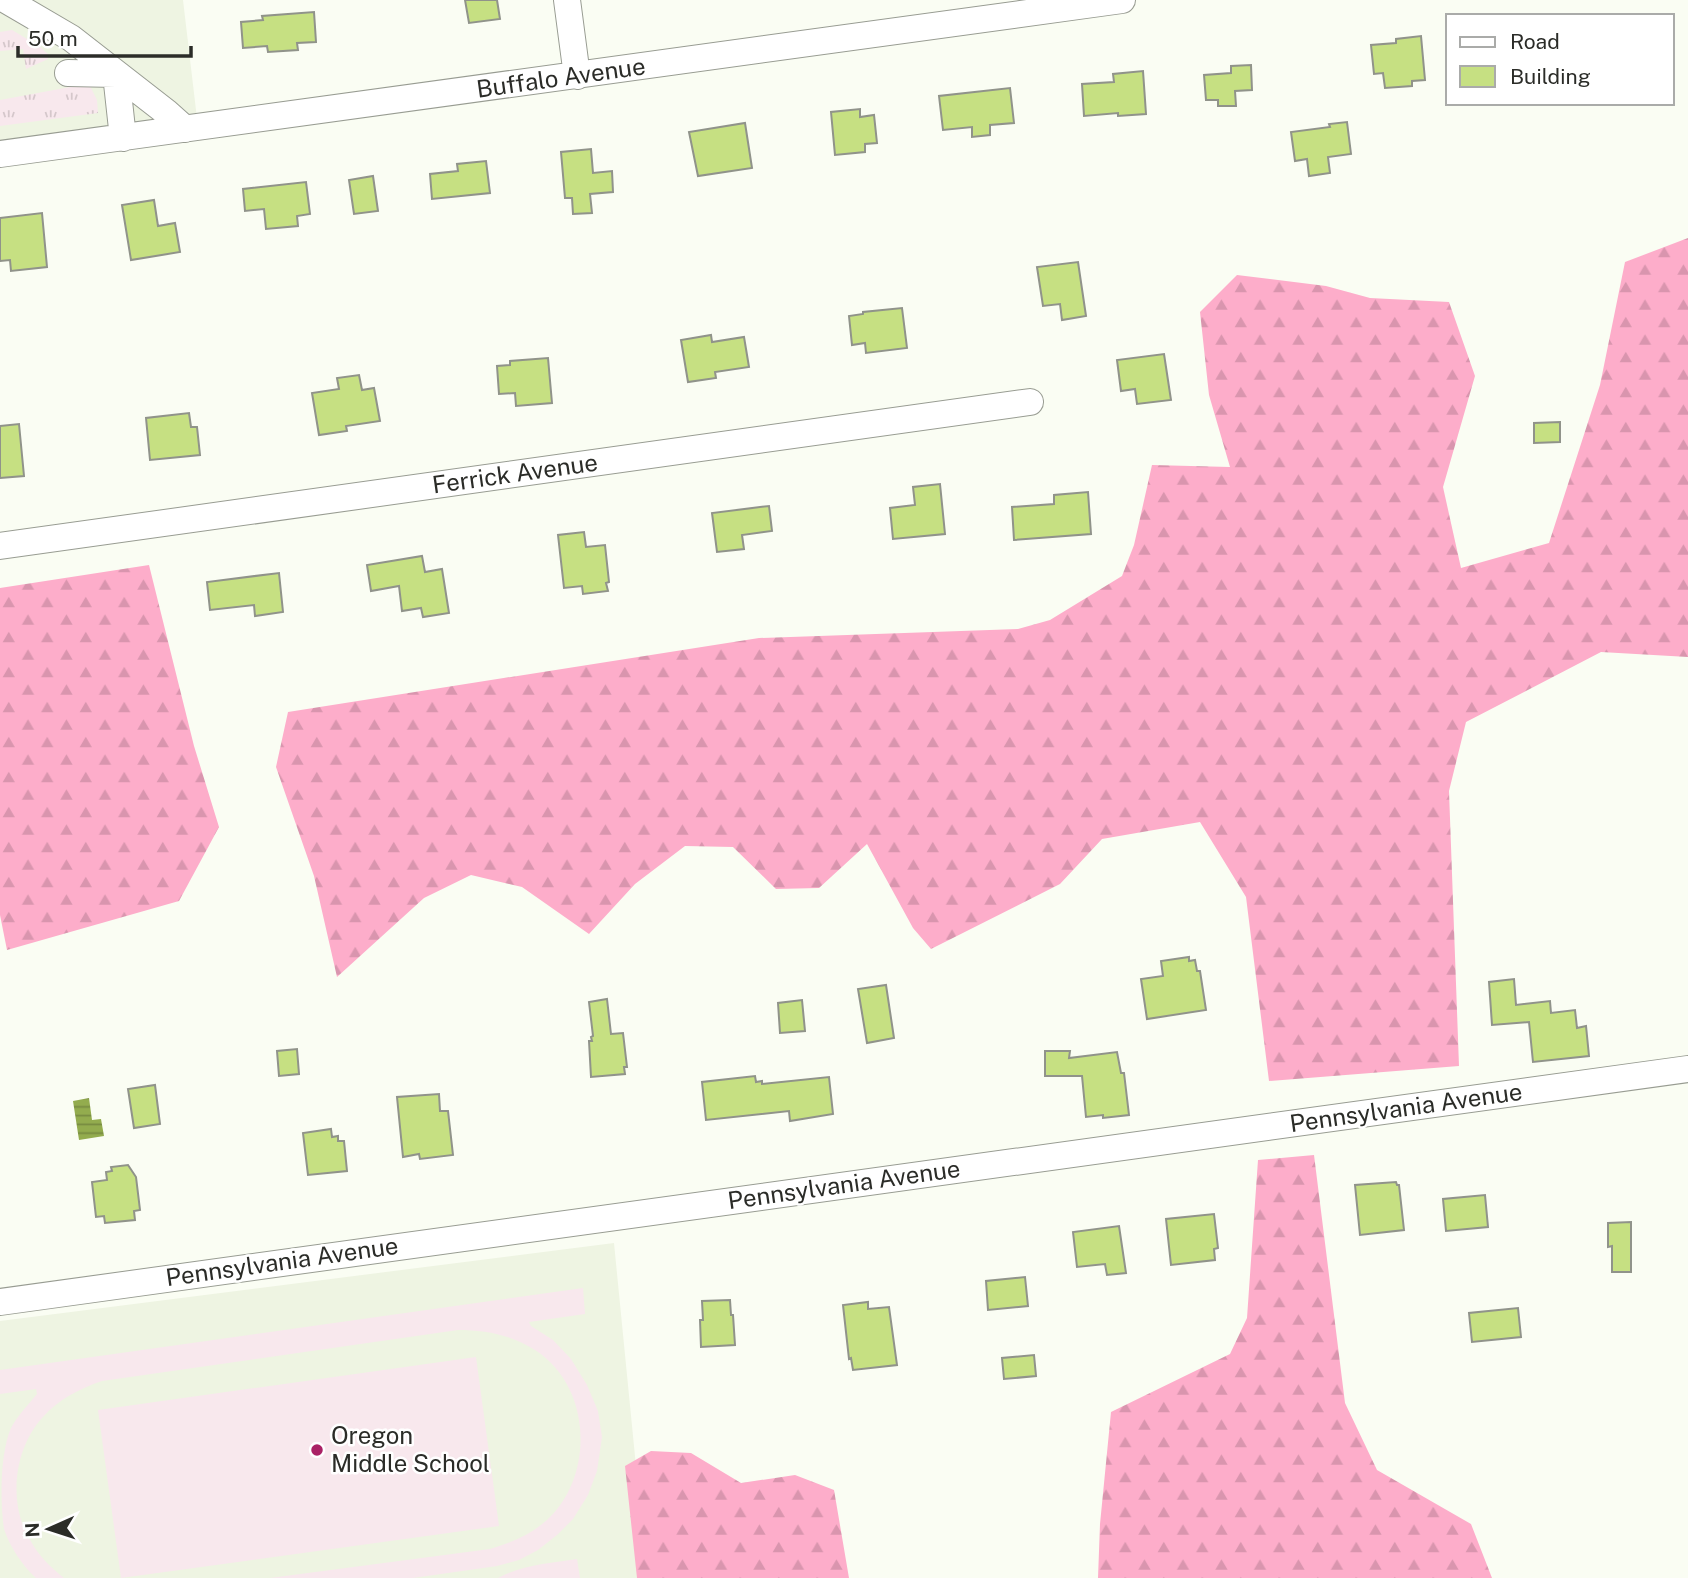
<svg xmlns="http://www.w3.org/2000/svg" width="1688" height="1578" font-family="'Public Sans',sans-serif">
<defs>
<pattern id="grass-tufts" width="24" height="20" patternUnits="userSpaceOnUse" patternTransform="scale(1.75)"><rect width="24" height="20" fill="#f8e8ed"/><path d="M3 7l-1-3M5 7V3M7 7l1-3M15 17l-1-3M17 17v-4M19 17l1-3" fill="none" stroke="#d5c7cb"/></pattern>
<pattern id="forest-firs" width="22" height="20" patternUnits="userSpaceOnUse" patternTransform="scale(1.75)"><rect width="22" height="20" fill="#fdadca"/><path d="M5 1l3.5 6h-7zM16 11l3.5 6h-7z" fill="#d995ae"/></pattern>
<pattern id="water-rules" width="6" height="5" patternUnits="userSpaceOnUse" patternTransform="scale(1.75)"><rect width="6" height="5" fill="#93ac4e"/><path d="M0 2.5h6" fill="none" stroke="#788c41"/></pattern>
</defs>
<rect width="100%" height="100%" fill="#fafdf3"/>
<path fill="#eef4e2" d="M 0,0 L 183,0 L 198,127 L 0,155 Z
M 614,1243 L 647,1578 L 0,1578 L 0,1321 Z"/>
<path fill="url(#grass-tufts)" d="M 12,30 L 39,46 L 49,55 L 48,59 L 26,69 L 23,49 L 0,51 L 0,32 Z
M 81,85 L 90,86 L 97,100 L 98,113 L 0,126 L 0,100 Z"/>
<path fill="url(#forest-firs)" d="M 1688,238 L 1688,657 L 1601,652 L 1466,722 L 1449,791 L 1459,1066 L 1269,1081 L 1246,897 L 1200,822 L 1102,839 L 1060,884 L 931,949 L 913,928 L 867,844 L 819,888 L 776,889 L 733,847 L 685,846 L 635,884 L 589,934 L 522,887 L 471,875 L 424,898 L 337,977 L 314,876 L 276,767 L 288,712 L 759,638 L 1018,629 L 1050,620 L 1122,576 L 1134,545 L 1152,465 L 1230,467 L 1209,395 L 1200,312 L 1237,275 L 1326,286 L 1370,298 L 1449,302 L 1475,376 L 1443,487 L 1461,568 L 1549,543 L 1600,385 L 1625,262 Z
M 149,565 L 194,746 L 219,827 L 179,901 L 7,950 L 0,915 L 0,588 Z
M 1314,1155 L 1345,1403 L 1377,1470 L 1471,1524 L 1492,1578 L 1098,1578 L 1100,1524 L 1111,1412 L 1230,1354 L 1247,1318 L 1258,1160 Z
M 651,1451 L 691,1453 L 741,1483 L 795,1475 L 834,1490 L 849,1578 L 637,1578 L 625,1466 Z"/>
<path fill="#f8e8ed" d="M 583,1288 L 585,1314 L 529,1322 L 531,1326 L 553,1340 L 571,1359 L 587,1385 L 598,1411 L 602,1437 L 597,1471 L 588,1495 L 573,1519 L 557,1535 L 538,1550 L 519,1560 L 497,1566 L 413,1578 L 270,1578 L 490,1549 C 511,1543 530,1535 547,1520 C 595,1476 592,1386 535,1350 C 512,1335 485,1330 458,1330 L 102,1381 C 79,1389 59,1399 43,1417 C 14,1448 8,1502 29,1538 C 37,1554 50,1567 64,1578 L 36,1578 C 22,1565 10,1547 4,1529 C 0,1502 0,1453 11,1428 C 18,1415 28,1405 37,1394 L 36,1389 L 0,1394 L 0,1370 Z
M 476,1357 L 499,1526 L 121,1578 L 98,1410 Z
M 577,1559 L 580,1578 L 498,1578 C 522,1565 551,1563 577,1559 Z"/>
<path fill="url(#water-rules)" d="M 89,1098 L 92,1120 L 101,1119 L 104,1136 L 79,1140 L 73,1101 Z"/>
<path fill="#c6e082" stroke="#90938a" stroke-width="2" d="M 465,0 L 497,0 L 500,19 L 469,23 Z
M 314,12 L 316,42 L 297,43 L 298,50 L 268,52 L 267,46 L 243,48 L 241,22 L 263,20 L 262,16 Z
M 1421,36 L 1425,80 L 1412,81 L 1412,86 L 1385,88 L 1383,73 L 1374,74 L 1371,45 L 1396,43 L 1396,39 Z
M 1251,65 L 1252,90 L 1235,91 L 1236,106 L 1218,106 L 1218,100 L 1206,100 L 1204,75 L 1231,73 L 1231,66 Z
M 1143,71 L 1146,114 L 1118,116 L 1118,113 L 1084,116 L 1082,84 L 1114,82 L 1113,74 Z
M 1010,88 L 1014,123 L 990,125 L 990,135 L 972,137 L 972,127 L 943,130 L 939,96 Z
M 860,109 L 860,117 L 874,115 L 877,143 L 865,144 L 865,152 L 835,155 L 831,112 Z
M 1347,122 L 1351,154 L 1328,157 L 1330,173 L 1309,176 L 1307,159 L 1295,161 L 1291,132 L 1330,127 L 1329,124 Z
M 745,123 L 752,168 L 698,176 L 689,132 Z
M 591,149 L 593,173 L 612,171 L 613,192 L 590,194 L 592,213 L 573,214 L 572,198 L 565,198 L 561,152 Z
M 486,161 L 490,193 L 432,199 L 430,174 L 458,171 L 457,164 Z
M 373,176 L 378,211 L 354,214 L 349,180 Z
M 306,182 L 310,214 L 297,216 L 298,226 L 266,229 L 264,209 L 245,211 L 243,189 Z
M 154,200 L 158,226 L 175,223 L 180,252 L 131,260 L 122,205 Z
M 42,213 L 47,267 L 11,271 L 10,260 L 0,261 L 0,218 Z
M 1078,262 L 1086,316 L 1062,320 L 1060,304 L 1043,306 L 1037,267 Z
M 902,308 L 907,348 L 866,353 L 865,343 L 852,345 L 849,316 L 863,314 L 863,312 Z
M 711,335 L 712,342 L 744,337 L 749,367 L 715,372 L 716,378 L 688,382 L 681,340 Z
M 1164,354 L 1171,400 L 1137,404 L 1135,389 L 1121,391 L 1117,360 Z
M 548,358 L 552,403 L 516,406 L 515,393 L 499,394 L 497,366 L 510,365 L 510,361 Z
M 359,375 L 362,390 L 374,388 L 380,421 L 346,426 L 347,431 L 319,435 L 312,393 L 339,389 L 337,378 Z
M 189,413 L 191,427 L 197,427 L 200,455 L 150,460 L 146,418 Z
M 1560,422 L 1560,442 L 1534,443 L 1534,423 Z
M 19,424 L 24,476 L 0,478 L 0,426 Z
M 940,484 L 945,534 L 893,539 L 890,508 L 915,505 L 913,487 Z
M 1088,492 L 1091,534 L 1014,540 L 1012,507 L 1054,504 L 1054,495 Z
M 769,506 L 772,531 L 742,535 L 744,549 L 717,552 L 712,513 Z
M 584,532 L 586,547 L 605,545 L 609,582 L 606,583 L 608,591 L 583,594 L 582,586 L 564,588 L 558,535 Z
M 422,556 L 425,572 L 442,569 L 449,613 L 423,617 L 421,608 L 402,611 L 399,586 L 371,591 L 367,565 Z
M 279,573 L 283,612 L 255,616 L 254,605 L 210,610 L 207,582 Z
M 1189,957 L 1189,961 L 1195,960 L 1197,971 L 1200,971 L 1206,1010 L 1147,1019 L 1141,979 L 1163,976 L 1161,961 Z
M 1514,979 L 1516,1005 L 1550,1001 L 1551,1013 L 1575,1010 L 1577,1028 L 1586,1026 L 1589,1056 L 1533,1062 L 1529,1022 L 1492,1025 L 1489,982 Z
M 886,985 L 894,1038 L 867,1043 L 858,989 Z
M 607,999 L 611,1034 L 623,1033 L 627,1067 L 624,1067 L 625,1074 L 591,1077 L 589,1041 L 592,1041 L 591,1037 L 593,1036 L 589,1002 Z
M 802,1000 L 805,1031 L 780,1033 L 778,1003 Z
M 297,1049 L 299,1074 L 279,1076 L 277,1051 Z
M 1045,1051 L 1070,1051 L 1069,1058 L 1117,1052 L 1121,1073 L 1124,1073 L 1129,1115 L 1103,1118 L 1103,1115 L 1086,1117 L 1082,1076 L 1045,1076 Z
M 755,1076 L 756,1082 L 762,1081 L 762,1084 L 829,1077 L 833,1114 L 790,1121 L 789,1111 L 706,1120 L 702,1082 Z
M 155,1085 L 160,1124 L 134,1128 L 128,1089 Z
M 439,1094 L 440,1111 L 448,1111 L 453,1155 L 420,1159 L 419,1154 L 403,1157 L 397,1097 Z
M 331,1129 L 332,1137 L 338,1136 L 338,1141 L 344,1141 L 347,1171 L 308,1175 L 303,1133 Z
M 128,1165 L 136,1177 L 140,1210 L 134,1211 L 135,1220 L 105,1223 L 104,1216 L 96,1217 L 92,1182 L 107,1180 L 106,1172 L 112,1171 L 111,1167 Z
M 1396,1182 L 1397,1185 L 1399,1185 L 1404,1230 L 1360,1235 L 1355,1185 Z
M 1485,1195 L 1488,1227 L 1446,1231 L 1443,1199 Z
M 1214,1214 L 1218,1248 L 1214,1249 L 1215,1260 L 1171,1265 L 1166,1219 Z
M 1631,1222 L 1631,1272 L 1612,1272 L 1612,1246 L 1608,1247 L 1608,1223 Z
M 1119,1226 L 1126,1273 L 1107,1275 L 1105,1264 L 1077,1267 L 1073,1232 Z
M 1025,1277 L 1028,1306 L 988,1310 L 986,1281 Z
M 730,1300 L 731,1315 L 733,1315 L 735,1345 L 701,1347 L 700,1320 L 703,1320 L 702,1301 Z
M 868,1302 L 868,1309 L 889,1307 L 897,1365 L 853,1370 L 851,1358 L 849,1359 L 843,1305 Z
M 1518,1308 L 1521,1337 L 1472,1342 L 1469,1313 Z
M 1034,1355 L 1036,1376 L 1004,1379 L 1002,1358 Z"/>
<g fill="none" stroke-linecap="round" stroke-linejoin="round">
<defs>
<path id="minor" d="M 6,0 L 71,38 L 166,112 L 185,129
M 567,0 L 577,76
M 68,73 L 116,74 L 123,138
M 0,154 L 1122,0
M 0,546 L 1030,402
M 0,1302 L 1688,1069"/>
</defs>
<use href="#minor" stroke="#989c92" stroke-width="28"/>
<use href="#minor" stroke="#fff" stroke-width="26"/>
</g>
<circle fill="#aa2165" stroke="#fff" stroke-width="2.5" cx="317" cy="1450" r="7"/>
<g text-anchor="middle" stroke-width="5" stroke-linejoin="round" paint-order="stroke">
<g font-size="24" fill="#2b2c28" stroke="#fff">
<text transform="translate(561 78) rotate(-8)" y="8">Buffalo Avenue</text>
<text transform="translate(515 474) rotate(-8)" y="8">Ferrick Avenue</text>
<text transform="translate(1406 1108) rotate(-8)" y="8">Pennsylvania Avenue</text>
<text transform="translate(844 1185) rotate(-8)" y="8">Pennsylvania Avenue</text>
<text transform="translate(282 1262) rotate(-8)" y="8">Pennsylvania Avenue</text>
</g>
<g font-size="24" fill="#2b2c28" stroke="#fff" text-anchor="start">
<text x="331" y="1444">Oregon<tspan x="331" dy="28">Middle School</tspan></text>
</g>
</g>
<rect x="1446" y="14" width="228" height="91" fill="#ffffff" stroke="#aaaba9" stroke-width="2"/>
<rect x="1460" y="37" width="35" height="10" fill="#ffffff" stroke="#aaaba9" stroke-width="2"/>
<text x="1510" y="49" font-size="21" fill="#2b2c28">Road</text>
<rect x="1460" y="66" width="35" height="21" fill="#c6e082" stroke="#aaaba9" stroke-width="2"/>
<text x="1510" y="84" font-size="21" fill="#2b2c28">Building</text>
<g transform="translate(49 1529) rotate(267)" stroke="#ffffff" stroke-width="5" paint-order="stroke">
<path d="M0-5L12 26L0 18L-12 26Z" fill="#2b2c28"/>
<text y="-10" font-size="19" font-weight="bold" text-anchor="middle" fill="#2b2c28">N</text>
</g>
<path d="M18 46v10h173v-10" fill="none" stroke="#2b2c28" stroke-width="3.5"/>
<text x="28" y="46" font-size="21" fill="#2b2c28" stroke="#ffffff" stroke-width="5" paint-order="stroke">50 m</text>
</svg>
